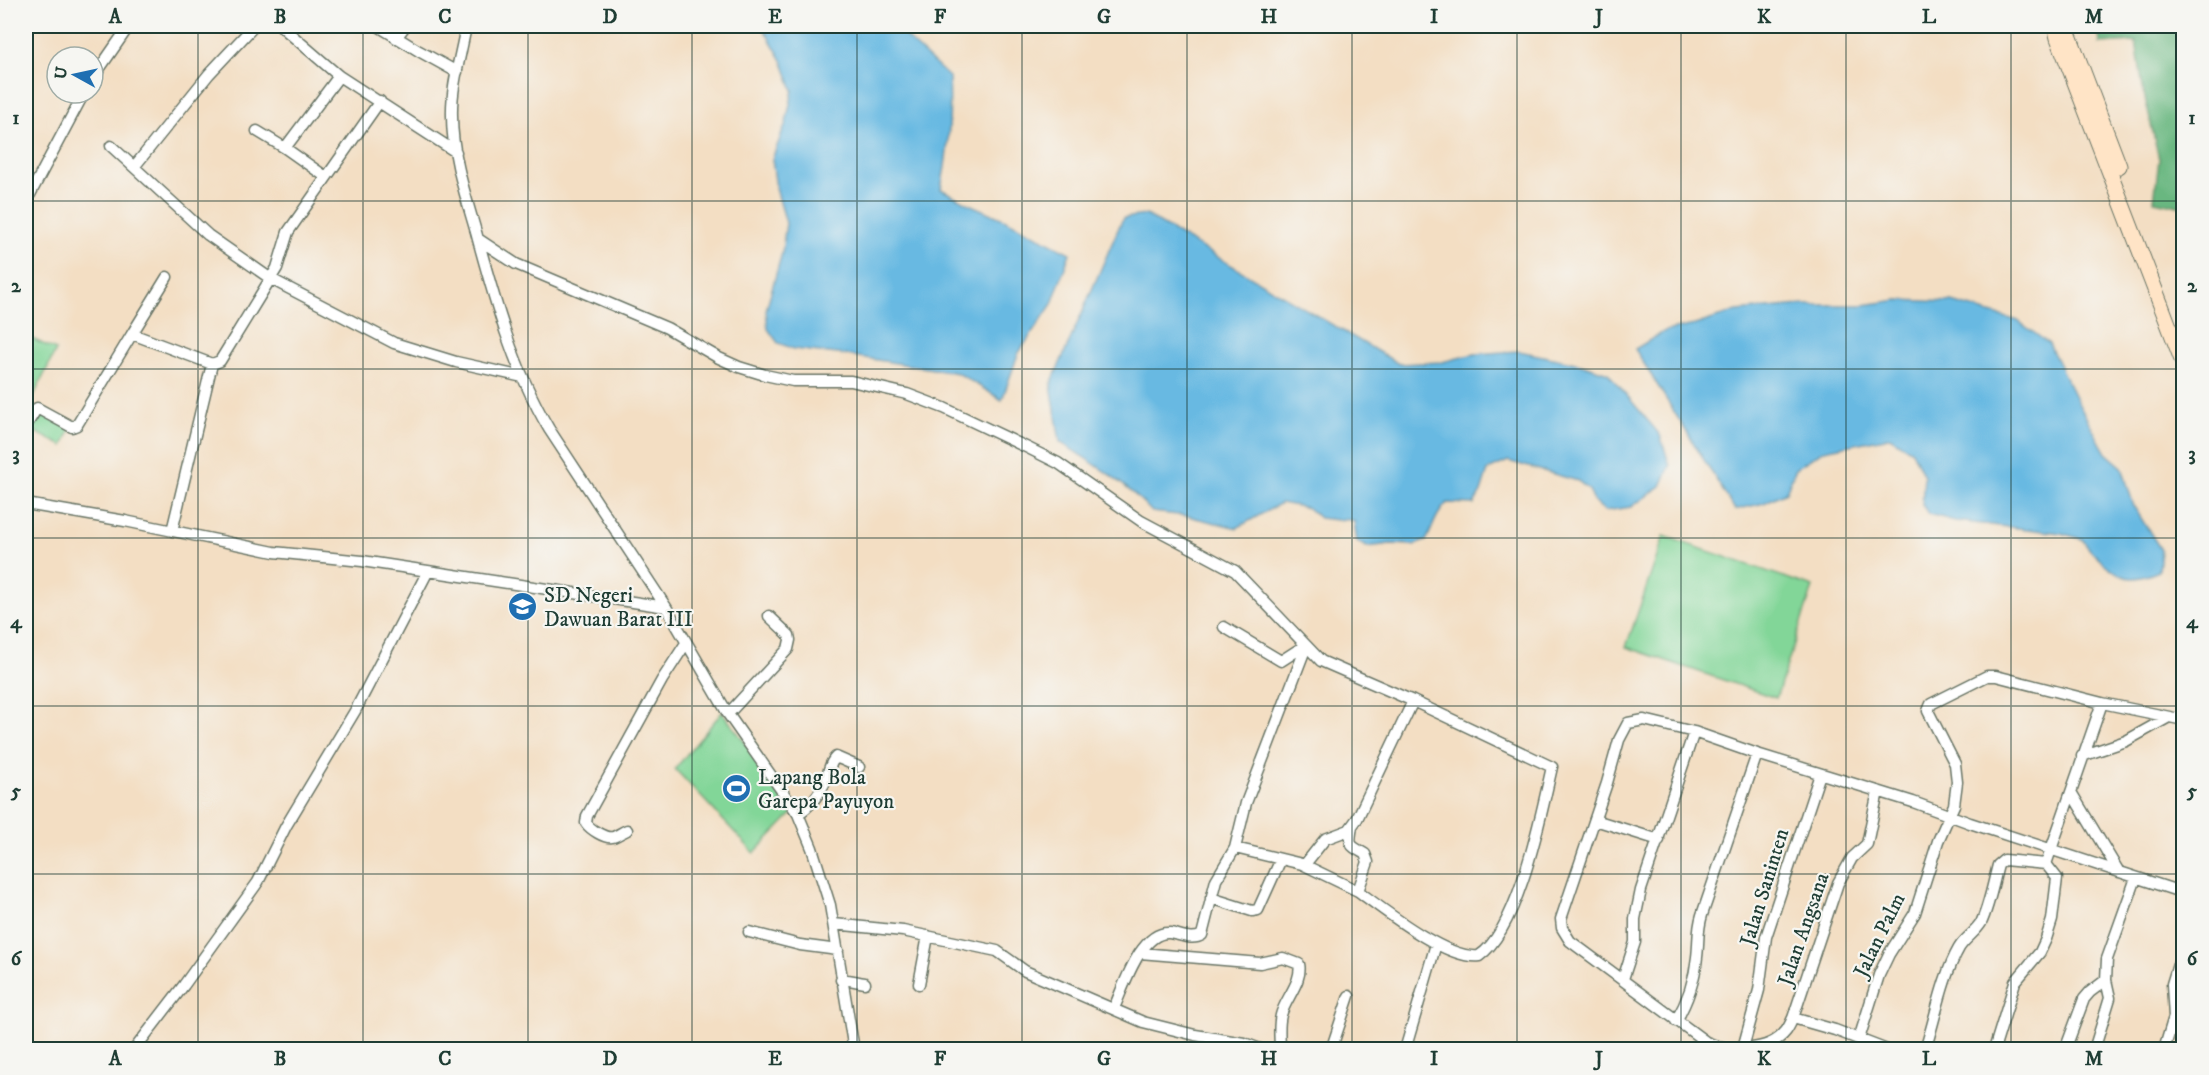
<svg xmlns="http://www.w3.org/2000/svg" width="2209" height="1075" font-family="'IM FELL DW Pica',serif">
<rect width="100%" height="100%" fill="#f6f6f2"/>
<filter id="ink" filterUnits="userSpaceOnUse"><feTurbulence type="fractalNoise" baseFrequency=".0167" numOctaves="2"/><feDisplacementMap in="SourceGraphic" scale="12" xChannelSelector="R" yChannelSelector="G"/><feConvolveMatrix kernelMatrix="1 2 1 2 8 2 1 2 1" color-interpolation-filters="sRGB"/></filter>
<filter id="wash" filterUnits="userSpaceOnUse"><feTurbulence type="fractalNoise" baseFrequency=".008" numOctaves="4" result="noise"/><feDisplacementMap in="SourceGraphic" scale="24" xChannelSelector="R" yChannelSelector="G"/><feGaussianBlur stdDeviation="1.35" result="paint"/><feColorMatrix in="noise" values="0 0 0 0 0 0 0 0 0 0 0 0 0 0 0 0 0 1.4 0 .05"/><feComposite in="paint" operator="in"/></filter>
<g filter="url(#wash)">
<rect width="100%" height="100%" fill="#f3dec3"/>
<path fill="#82d698" stroke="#508a66" stroke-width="1.5" d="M 26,336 L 56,350 L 26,412 Z
M 37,412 L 71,428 L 63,446 L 29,429 Z
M 1664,536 L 1813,587 L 1776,698 L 1626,647 Z
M 722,712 L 796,810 L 754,853 L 675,769 Z"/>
<path fill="#69b780" stroke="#447a5a" stroke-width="1.5" d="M 2098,26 L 2183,26 L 2183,207 L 2154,201 L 2159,159 L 2143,89 L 2136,42 L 2100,44 Z"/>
<path fill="#67b9e2" stroke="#437b8b" stroke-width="1.5" d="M 762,26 L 894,26 L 949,77 C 951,115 949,151 941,189 L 969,204 L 1008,221 L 1070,253 L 1052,304 L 1018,354 L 1002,400 L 958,373 L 846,355 L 794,349 L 778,343 L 768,329 L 766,310 L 782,253 L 786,223 L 776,188 L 772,159 L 786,123 L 793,90 L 782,60 Z
M 1146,215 L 1399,364 L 1442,362 L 1474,354 L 1519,351 L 1581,364 L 1608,373 L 1660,435 L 1670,466 L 1661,486 L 1631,507 L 1605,511 L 1594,502 L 1589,490 L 1578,481 L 1508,461 L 1488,470 L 1481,492 L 1474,504 L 1447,503 C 1436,514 1433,527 1426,541 L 1414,545 L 1391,544 L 1367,547 L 1357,542 L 1354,521 L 1345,519 L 1337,520 L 1319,518 L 1308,508 L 1281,503 L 1237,528 L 1187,516 L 1152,512 C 1126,483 1093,463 1060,442 L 1051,384 L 1123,218 Z
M 1898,300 L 1952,302 L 2018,321 L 2049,344 L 2077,401 L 2106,453 L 2122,467 L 2134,507 L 2161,550 L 2159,571 C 2149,575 2137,580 2126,577 C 2111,572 2090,552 2082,539 L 2061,533 L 1955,521 L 1929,514 L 1922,505 L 1924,476 L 1912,451 L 1890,437 L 1824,450 L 1796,468 L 1786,492 L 1764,503 L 1735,510 L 1635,349 L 1665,331 L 1695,325 L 1737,311 L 1801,305 L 1863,305 Z"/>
</g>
<g filter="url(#ink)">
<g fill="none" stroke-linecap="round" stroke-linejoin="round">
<defs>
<path id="street" d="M 281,26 L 339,76 L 456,152
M 378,26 L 419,51 L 457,72
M 466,26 C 461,55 451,86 452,116 C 452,155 465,194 476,232 C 494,299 513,368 549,429 L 666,607 L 728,714 L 798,814 L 812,848 L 830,905 L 854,1050
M 396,38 L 405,26
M 93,78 L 129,26
M 257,131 L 285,148
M 111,146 L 208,235 L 271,279 L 394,343 L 456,362 L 523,377
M 134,167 L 209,74 L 254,26
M 326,177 L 285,148 L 339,76
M 26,202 L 84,93
M 478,239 L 516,264 L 667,328 L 719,358 L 739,367 L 765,375 L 793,381 L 851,381 L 907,394 L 944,408 L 1028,448 L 1058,463 L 1141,521 L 1235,571 L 1321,661 L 1413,701 L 1552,767 C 1541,814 1519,929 1479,956 C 1447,960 1384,910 1358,891 L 1368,862 L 1365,854 C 1348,844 1349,846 1352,826
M 132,334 L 167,277
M 26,422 L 29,421 L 37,408 L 72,427 L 77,425 L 132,334 L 212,364 L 220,361 L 277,268 L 288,232 L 380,101
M 26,504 L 125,521 L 274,552 L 362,561 L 666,607
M 172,531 L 212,364
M 1224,627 L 1281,661 L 1298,650 L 1305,650
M 728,714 L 788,649 L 790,640 L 789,635 L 769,616
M 2082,756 L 2126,741 L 2169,717
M 1878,791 L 1867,844 L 1852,858 L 1838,883 L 1793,1018 C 1791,1022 1789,1027 1786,1031 C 1769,1053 1729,1052 1706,1042 L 1570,941 L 1562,928 L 1561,919 L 1607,783 L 1619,740 L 1628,723 L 1644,720 L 1694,732 L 1757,754 L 1913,802 L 1970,823 L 2184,893
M 2071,792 L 2119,872
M 798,814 C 809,807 818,796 824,784 C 829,775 828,764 836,757 L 859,767
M 1595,820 L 1659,840
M 627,830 C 622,832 617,836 613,837 C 605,839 590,829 586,823 L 587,816 L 662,680 L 686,643
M 1235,848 L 1302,864 L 1306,863 L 1325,839 L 1349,830 L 1357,819 L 1413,701
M 1302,864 L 1358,891
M 1211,898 L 1252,911 L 1258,910 L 1281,859
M 834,924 L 903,931 L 997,951 L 1025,971 L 1143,1022 L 1195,1035 L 1244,1043 L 1263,1050
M 749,932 L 800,945 L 838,950
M 1140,953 L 1260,963 L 1283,958 L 1299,964 C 1303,981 1285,999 1281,1015 C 1278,1026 1280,1038 1280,1050
M 1623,979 L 1635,942 L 1635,919 L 1641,890 L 1694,732
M 841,980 C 850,979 856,982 865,983
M 919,984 L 928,936
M 1114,1008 C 1124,986 1141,930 1170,933 C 1181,935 1192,941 1202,935 L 1216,880 L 1235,848 L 1246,803 L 1306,647
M 1793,1018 L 1835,1030 L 1887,1050
M 1676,1021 C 1687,1002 1695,978 1697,957 C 1699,942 1697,931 1702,915 L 1757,754
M 1859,1039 L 1879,975 L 1889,954 L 1915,913 L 1938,841 L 1954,805 L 1957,782 L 1955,764 L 1928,711 L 1931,704 L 1987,676 L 1996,676 L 2102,703 L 2184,720
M 1743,1048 L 1759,990 L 1766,937 L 1820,774
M 134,1050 L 184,985 L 258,882 L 286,826 L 355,711 L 428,571
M 1331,1050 L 1349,996
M 1405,1050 L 1436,944
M 1925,1050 C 1936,1016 1942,978 1959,948 C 1965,938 1975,933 1981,923 C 1989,906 1993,884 1998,865 L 2004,860 L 2046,864 L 2102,703
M 1994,1050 L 2015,982 L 2040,952 L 2046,939 L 2052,920 L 2057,878 L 2046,864
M 2065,1050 L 2084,999 L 2090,992 L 2106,980
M 2094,1050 L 2110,998 L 2106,980 L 2107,959 L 2136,878
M 2164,1050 L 2174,1017 L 2172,984 L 2184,945"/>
<path id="secondary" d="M 2055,26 L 2058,38 L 2184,365
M 2067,26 L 2069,35 L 2119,166"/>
</defs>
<use href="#street" stroke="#697566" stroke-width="13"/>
<use href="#secondary" stroke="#697566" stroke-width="17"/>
<use href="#street" stroke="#fff" stroke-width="10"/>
<use href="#secondary" stroke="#ffe4c6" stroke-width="15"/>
</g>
</g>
<path fill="none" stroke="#1f3d34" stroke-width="1.5" stroke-opacity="0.55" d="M 198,26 L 198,1050M 363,26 L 363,1050M 528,26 L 528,1050M 692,26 L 692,1050M 857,26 L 857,1050M 1022,26 L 1022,1050M 1187,26 L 1187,1050M 1352,26 L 1352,1050M 1517,26 L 1517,1050M 1681,26 L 1681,1050M 1846,26 L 1846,1050M 2011,26 L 2011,1050M 26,201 L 2184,201M 26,369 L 2184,369M 26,538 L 2184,538M 26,706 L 2184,706M 26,874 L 2184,874"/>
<defs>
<symbol id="school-disc" viewBox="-11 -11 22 22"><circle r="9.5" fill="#1f6fb2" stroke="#f6f6f2"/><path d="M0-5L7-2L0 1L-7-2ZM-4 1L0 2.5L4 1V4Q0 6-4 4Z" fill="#fff"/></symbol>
<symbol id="stadium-disc" viewBox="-11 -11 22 22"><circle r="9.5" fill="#1f6fb2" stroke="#f6f6f2"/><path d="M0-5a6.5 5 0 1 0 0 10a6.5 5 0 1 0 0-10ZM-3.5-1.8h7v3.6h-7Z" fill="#fff"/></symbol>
</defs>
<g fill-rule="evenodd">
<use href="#school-disc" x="506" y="590" width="33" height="33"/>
<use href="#stadium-disc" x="720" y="772" width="33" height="33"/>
</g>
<g text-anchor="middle" stroke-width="4.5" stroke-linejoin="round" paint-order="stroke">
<g font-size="21" fill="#1f3d34" stroke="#f6f6f2" text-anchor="start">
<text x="544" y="602">SD Negeri<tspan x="544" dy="24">Dawuan Barat III</tspan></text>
<text x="758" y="784">Lapang Bola<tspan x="758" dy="24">Garepa Payuyon</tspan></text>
</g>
<g font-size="21" fill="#1f3d34" stroke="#f6f6f2">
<text transform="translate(1764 887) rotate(-73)" y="7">Jalan Saninten</text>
<text transform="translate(1803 929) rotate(-71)" y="7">Jalan Angsana</text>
<text transform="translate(1879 935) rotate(-64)" y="7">Jalan Palm</text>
</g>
</g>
<rect width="2209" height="1075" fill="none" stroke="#f6f6f2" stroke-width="66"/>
<g transform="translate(75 75) rotate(278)"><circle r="28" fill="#f6f6f2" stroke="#a0aca6" stroke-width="1.5"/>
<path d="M0-4.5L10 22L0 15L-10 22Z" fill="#1f6fb2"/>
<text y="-9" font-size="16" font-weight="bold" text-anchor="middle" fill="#1f3d34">U</text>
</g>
<rect x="33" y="33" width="2143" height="1009" fill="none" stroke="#1f3d34" stroke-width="2"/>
<g font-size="20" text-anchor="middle" font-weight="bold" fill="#1f3d34">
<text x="115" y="23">A</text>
<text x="280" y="23">B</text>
<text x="445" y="23">C</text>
<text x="610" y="23">D</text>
<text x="775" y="23">E</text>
<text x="940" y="23">F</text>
<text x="1104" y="23">G</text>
<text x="1269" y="23">H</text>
<text x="1434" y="23">I</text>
<text x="1599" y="23">J</text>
<text x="1764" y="23">K</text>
<text x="1929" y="23">L</text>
<text x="2094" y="23">M</text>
<text x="16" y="124">1</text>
<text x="2192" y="124">1</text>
<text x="16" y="292">2</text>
<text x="2192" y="292">2</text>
<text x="16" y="460">3</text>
<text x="2192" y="460">3</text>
<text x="16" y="628">4</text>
<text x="2192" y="628">4</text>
<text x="16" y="797">5</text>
<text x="2192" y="797">5</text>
<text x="16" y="965">6</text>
<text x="2192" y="965">6</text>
<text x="115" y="1065">A</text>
<text x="280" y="1065">B</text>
<text x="445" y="1065">C</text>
<text x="610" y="1065">D</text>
<text x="775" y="1065">E</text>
<text x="940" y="1065">F</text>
<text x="1104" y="1065">G</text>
<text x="1269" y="1065">H</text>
<text x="1434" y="1065">I</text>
<text x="1599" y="1065">J</text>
<text x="1764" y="1065">K</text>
<text x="1929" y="1065">L</text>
<text x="2094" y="1065">M</text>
</g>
</svg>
